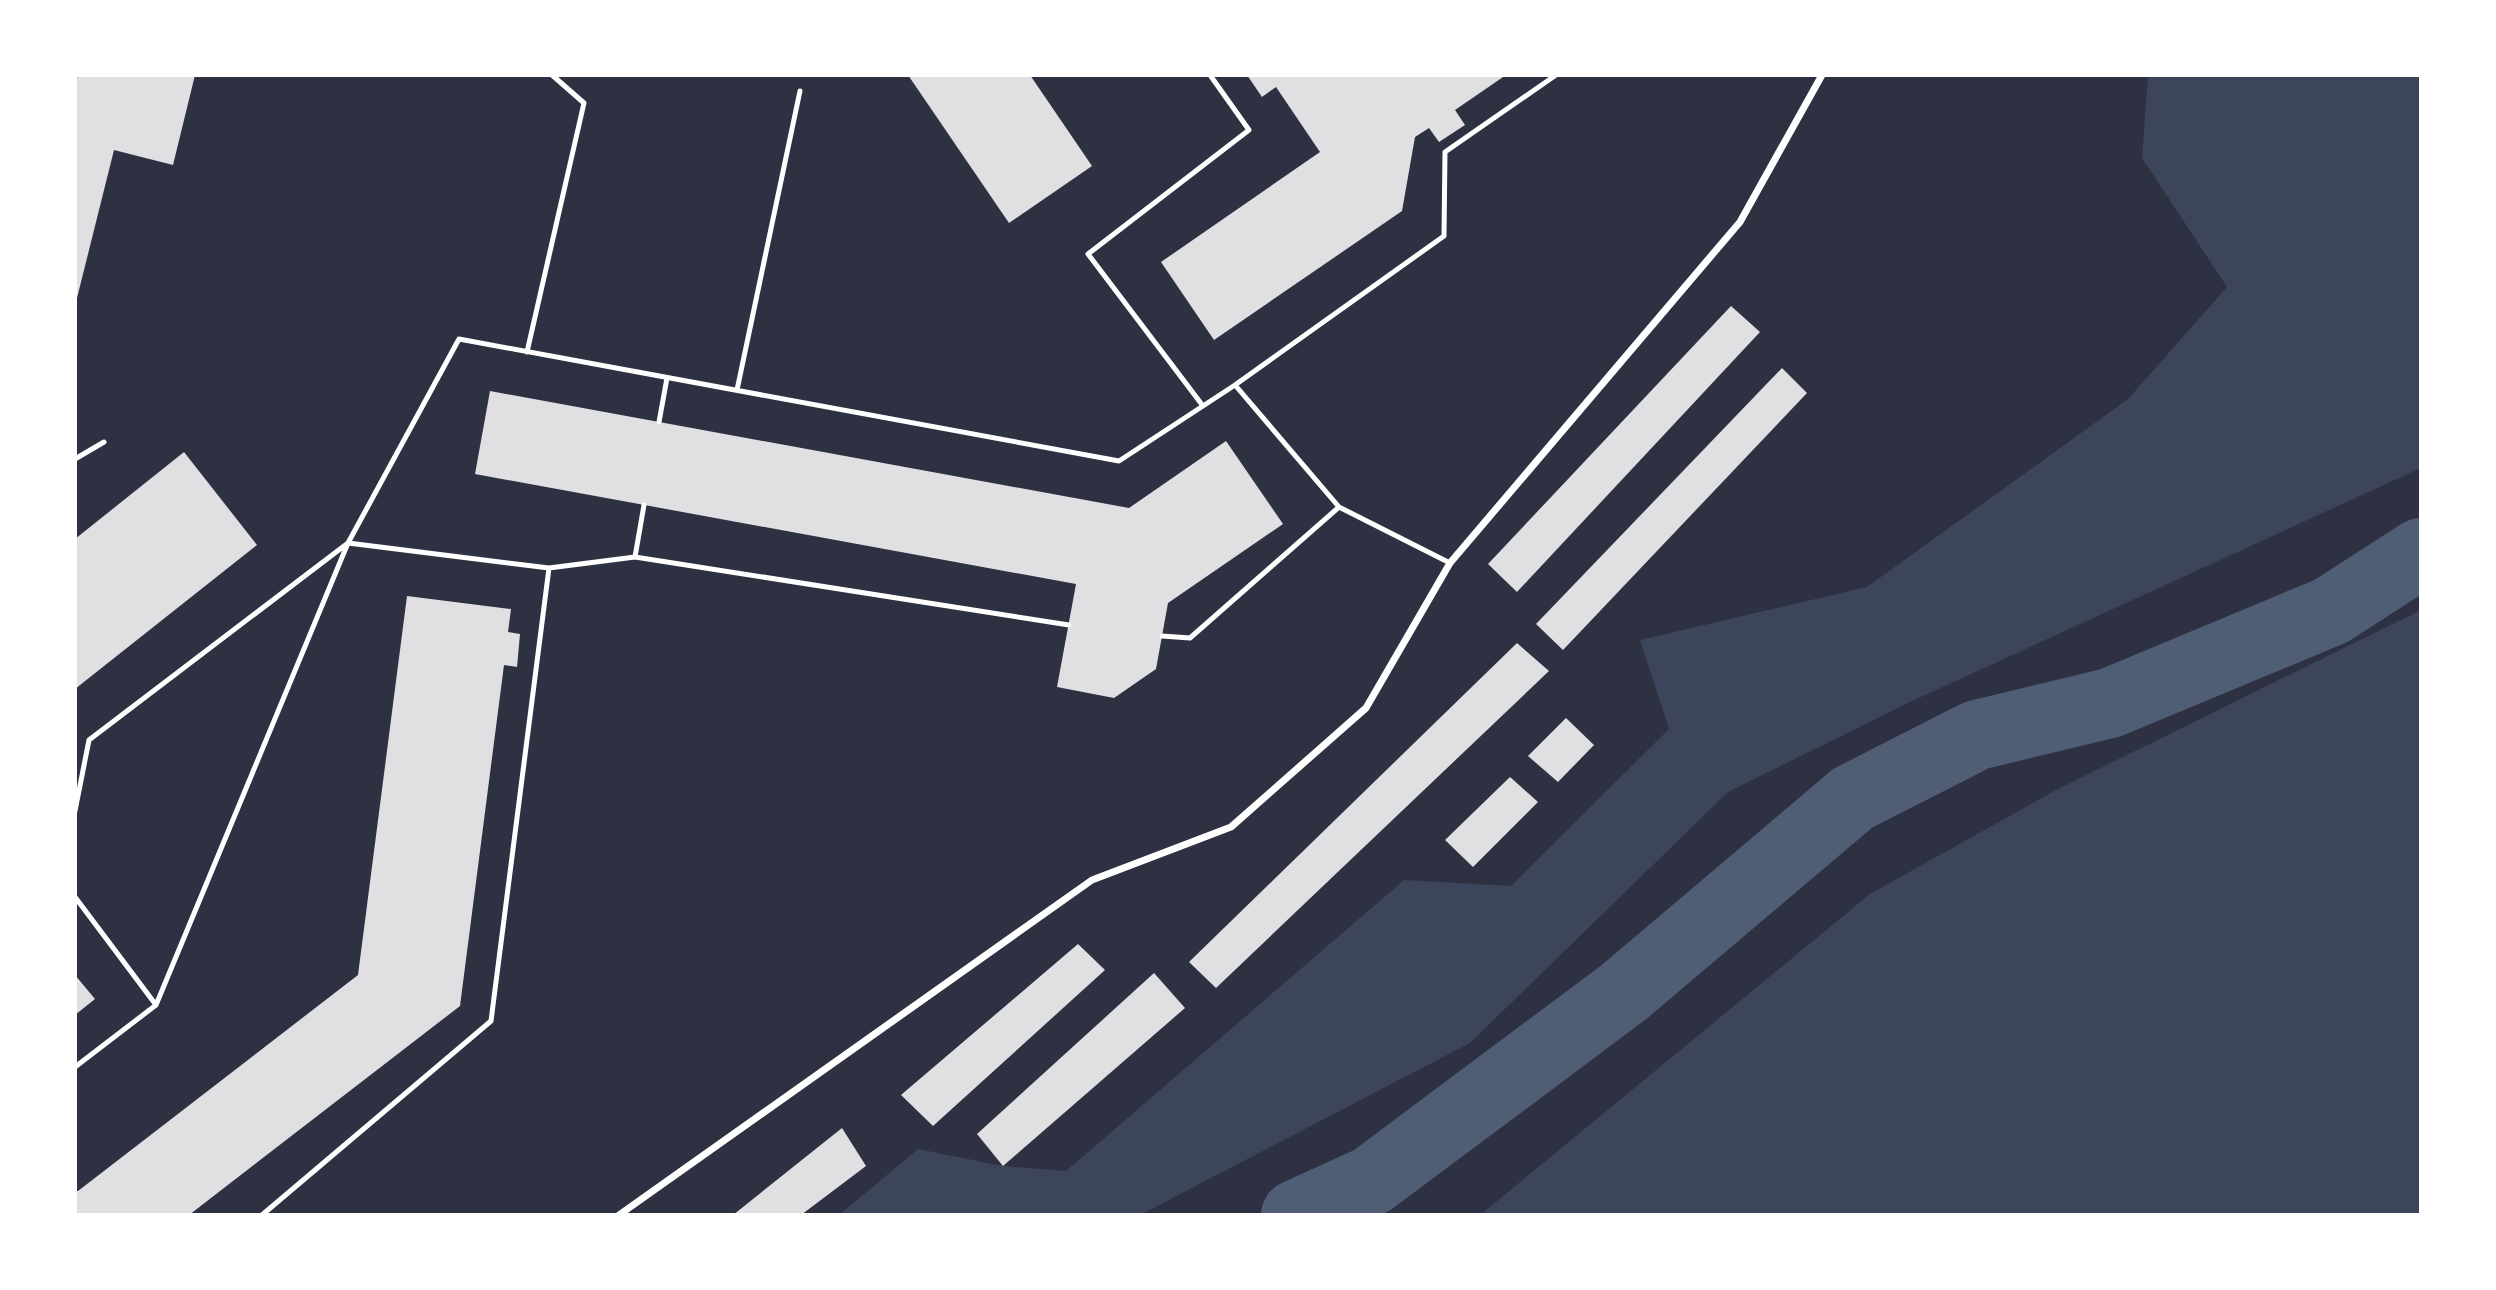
<svg xmlns="http://www.w3.org/2000/svg" width="2496" height="1290" font-family="Commissioner,sans-serif">
<rect width="100%" height="100%" fill="#2d3142"/>
<path fill="#3c4559" d="M 2148,75 L 2421,75 L 2421,468 L 1912,701 L 1728,792 L 1470,1043 L 1140,1215 L 839,1215 L 918,1149 L 1003,1166 L 1066,1171 L 1404,880 L 1511,886 L 1669,729 L 1640,640 L 1867,587 L 2128,399 L 2227,287 L 2142,158 Z
M 2421,610 L 2421,1215 L 1480,1215 L 1870,894 L 2056,790 Z"/>
<g fill="none" stroke-linecap="round" stroke-linejoin="round">
<path stroke="#4f5d75" stroke-width="70" d="M 1296,1215 L 1371,1181 L 1624,992 L 1853,798 L 1977,735 L 2110,703 L 2331,611 L 2421,553"/>
</g>
<path fill="#e0e0e3" d="M 78,75 L 195,75 L 173,165 L 114,150 L 76,302 L 75,86 Z
M 908,75 L 1030,75 L 1092,166 L 1009,223 Z
M 1247,75 L 1506,75 L 1455,110 L 1465,125 L 1439,142 L 1429,128 L 1415,137 L 1402,211 L 1214,340 L 1161,262 L 1320,152 L 1276,87 L 1262,97 Z
M 1731,306 L 1760,332 L 1517,592 L 1488,564 Z
M 1782,368 L 1807,393 L 1563,650 L 1536,624 Z
M 490,391 L 1129,508 L 1226,441 L 1283,524 L 1168,603 L 1156,669 L 1114,698 L 1057,687 L 1076,584 L 475,474 Z
M 184,452 L 257,545 L 75,689 L 75,539 Z
M 407,596 L 511,609 L 508,632 L 520,634 L 517,667 L 504,665 L 460,1006 L 189,1215 L 75,1215 L 75,1191 L 78,1191 L 358,975 Z
M 1517,643 L 1549,671 L 1216,988 L 1189,962 Z
M 1566,718 L 1594,745 L 1558,782 L 1528,756 Z
M 1510,777 L 1538,802 L 1473,867 L 1445,840 Z
M 1078,944 L 1105,970 L 933,1126 L 901,1095 Z
M 1154,973 L 1185,1008 L 1003,1166 L 977,1134 Z
M 75,975 L 95,999 L 75,1015 Z
M 842,1128 L 866,1166 L 801,1215 L 733,1215 Z"/>
<g fill="none" stroke-linecap="round" stroke-linejoin="round">
<path stroke="#fff" stroke-width="5" d="M 527,352 L 584,103 L 552,75
M 1235,385 L 1444,236 L 1445,152 L 1556,75
M 737,390 L 800,91
M 1203,406 L 1088,254 L 1249,130 L 1210,75
M 659,422 L 667,378
M 75,459 L 104,442
M 635,557 L 644,505
M 1162,636 L 1190,638 L 1339,507
M 75,811 L 89,740 L 348,543 L 459,339 L 1119,461 L 1235,385 L 1339,507 L 1450,563
M 75,897 L 156,1005
M 75,1067 L 156,1005 L 348,543 L 549,568 L 635,557 L 1069,625
M 262,1215 L 491,1021 L 549,568"/>
<path stroke="#fff" stroke-width="7" d="M 619,1215 L 1092,880 L 1231,827 L 1366,708 L 1450,563 L 1740,222 L 1822,75"/>
</g>
<rect width="2496" height="1290" fill="none" stroke="#ffffff" stroke-width="154"/>
</svg>
